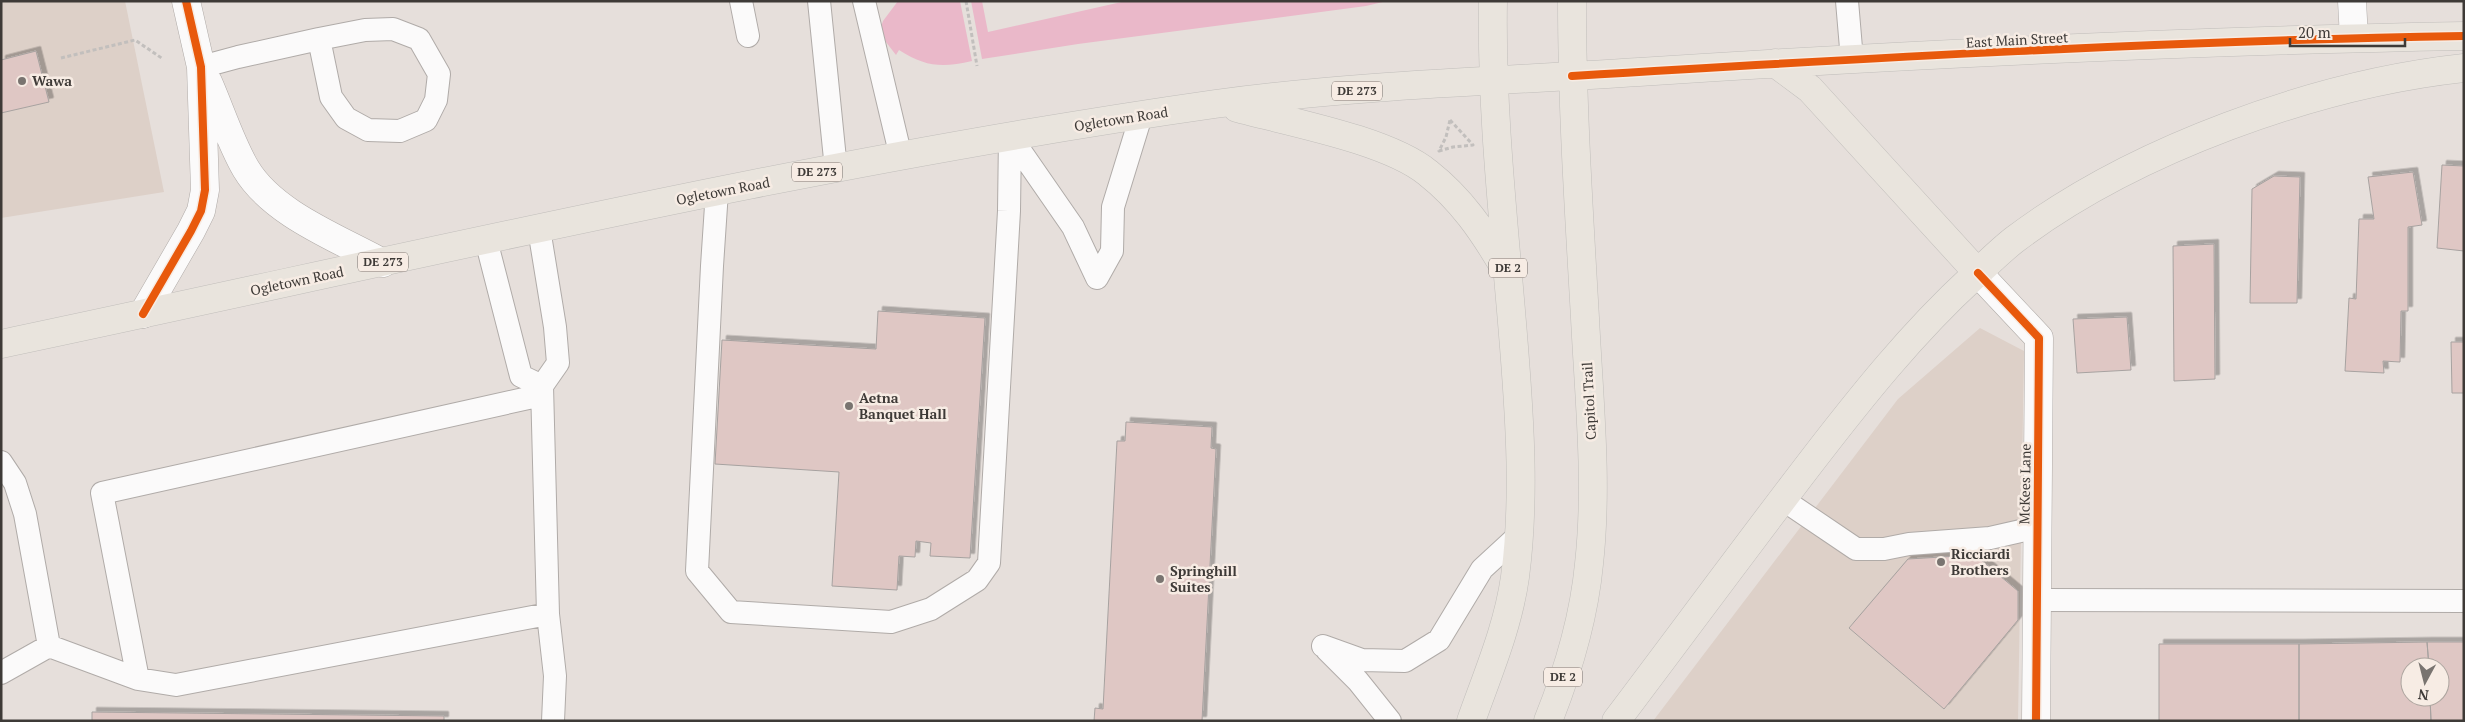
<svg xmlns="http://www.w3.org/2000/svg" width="2465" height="722" font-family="'PT Serif',serif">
<defs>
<filter id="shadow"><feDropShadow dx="4.5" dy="-4.5" stdDeviation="0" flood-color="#0004"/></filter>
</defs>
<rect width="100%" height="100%" fill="#e6dfdb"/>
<path fill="#ddd0c8" d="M 1,1 L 125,1 L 164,192 L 1,218 Z
M 1980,328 L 2024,351 L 2018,721 L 1653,721 L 1898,399 Z"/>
<path fill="#eab8c9" d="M 898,1 L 960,1 L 972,61 C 942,68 926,67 899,50 L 896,55 L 879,33 L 883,21 Z
M 971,1 L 982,1 L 988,32 L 1126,1 L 1387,1 L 1366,6 L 1078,44 L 982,59 Z"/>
<path fill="#dfc7c4" stroke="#a7a2a0" filter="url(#shadow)" d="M 36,51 L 49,102 L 1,113 L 1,60 Z
M 2442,165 L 2464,166 L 2464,251 L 2437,248 Z
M 2413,172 L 2422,225 L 2408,227 L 2408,311 L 2401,311 L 2400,362 L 2383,361 L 2384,373 L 2345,371 L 2349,298 L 2356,299 L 2359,219 L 2374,219 L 2368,177 Z
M 2274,176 L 2300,177 L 2297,303 L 2250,303 L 2252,189 Z
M 2214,244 L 2215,379 L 2174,381 L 2173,246 Z
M 878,311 L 985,318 L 970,558 L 930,556 L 931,543 L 916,541 L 915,557 L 899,556 L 897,590 L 832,586 L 839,472 L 715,464 L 722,340 L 876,349 Z
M 2127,317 L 2131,370 L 2077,373 L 2073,319 Z
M 2451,342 L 2464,342 L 2464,393 L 2452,393 Z
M 1126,422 L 1212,427 L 1211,448 L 1216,449 L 1202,721 L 1094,721 L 1095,708 L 1103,709 L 1117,441 L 1125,441 Z
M 1975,555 L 2018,591 L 2018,620 L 1944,709 L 1849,628 L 1908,559 Z
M 2427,642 L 2464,642 L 2464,721 L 2431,721 L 2430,697 L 2440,697 L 2440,667 L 2429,667 Z
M 2427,642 L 2429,667 L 2410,667 L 2410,697 L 2430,697 L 2431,721 L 2299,721 L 2299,644 Z
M 2159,644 L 2299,644 L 2299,721 L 2159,721 Z
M 92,712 L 444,716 L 444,721 L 92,721 Z"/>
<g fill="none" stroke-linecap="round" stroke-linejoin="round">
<defs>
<path id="lane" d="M 741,1 L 748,36
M 819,1 L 836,169
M 864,1 L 901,157
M 1847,1 L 1852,60
M 201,67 L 238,57 L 319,39 L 365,30 L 393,29 L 419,39 L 439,74 L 436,100 L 426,120 L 400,131 L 368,130 L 346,118 L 331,97 L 319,39
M 1010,136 L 1073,227 L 1097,278 L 1112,251 L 1113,207 L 1141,116
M 717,191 L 712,266 L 697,571 L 731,612 L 891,622 L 931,609 L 977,580 L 989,563 L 1009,211 L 1010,136
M 486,240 L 521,376 L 542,386 L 558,363 L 555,327 L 539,229
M 542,386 L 548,614 L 555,676 L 553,721
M 1,462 L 15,483 L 25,514 L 49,646
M 1782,499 L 1856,549 L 1884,549 L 1909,544 L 1990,538 L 2038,527
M 2037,600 L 2464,601
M 1323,646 L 1362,660 L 1405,661 L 1439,640 L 1482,569 L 1520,534
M 1327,650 L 1358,681 L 1390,721
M 1,673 L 49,646 L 138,679 L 176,685 L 548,614
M 138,679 L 102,493 L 542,395"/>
<path id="street" d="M 2352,1 L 2354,38
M 208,82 C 220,109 231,144 246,169 C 273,214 338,238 383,263
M 1978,273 L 2039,338 L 2036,721
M 143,314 L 191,231 L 201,211 L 205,190 L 201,67 L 186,1"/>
<path id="primary" d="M 1775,63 L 1810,89 L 1978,273
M 1237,108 C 1289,122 1388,140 1428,173 C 1461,199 1483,231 1504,267
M 1,344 C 405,259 807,162 1215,104 C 1355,85 1498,81 1639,72 C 1914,54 2189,41 2464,36
M 1471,721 C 1488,673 1508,627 1515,577 C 1525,501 1520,423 1514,347 C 1505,232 1491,117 1493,1
M 1548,721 C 1568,671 1584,617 1589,564 C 1598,483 1589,399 1585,318 C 1579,213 1572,107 1572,1
M 1616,721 C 1681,635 1745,548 1811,462 C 1861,397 1912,333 1973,277 C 1986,265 2000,251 2014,240 C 2133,150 2316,84 2464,68"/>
</defs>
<use href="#lane" stroke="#b0aba8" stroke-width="24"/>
<use href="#street" stroke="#b0aba8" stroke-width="29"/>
<use href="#primary" stroke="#c1bebb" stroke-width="29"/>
<path stroke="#c2bfbd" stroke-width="3" stroke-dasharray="4 2.5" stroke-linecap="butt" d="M 966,1 L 977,66
M 61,58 L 135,40 L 163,59
M 1450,120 L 1473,145 L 1453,147 L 1439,151 L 1446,137 Z"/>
<use href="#lane" stroke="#fbfafa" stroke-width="22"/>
<use href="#street" stroke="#fbfafa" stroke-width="28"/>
<use href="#primary" stroke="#e9e4dd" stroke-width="28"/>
<defs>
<path id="cycleway" d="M 1572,76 C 1869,58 2166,41 2464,36
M 1978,273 L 2039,338 L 2036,721
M 143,314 L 191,231 L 201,211 L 205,190 L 201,67 L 186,1"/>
</defs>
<use href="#cycleway" stroke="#f7ece4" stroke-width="11"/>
<use href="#cycleway" stroke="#e8590c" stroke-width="8"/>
</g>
<g fill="#797470" stroke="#f7ece4" stroke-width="2">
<circle cx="22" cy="81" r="5"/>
<circle cx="849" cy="406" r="5"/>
<circle cx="1941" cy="562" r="5"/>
<circle cx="1160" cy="579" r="5"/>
</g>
<g text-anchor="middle" stroke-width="5" stroke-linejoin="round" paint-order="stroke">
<g fill="#f7ece4" stroke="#766f6b" stroke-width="1">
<rect x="1332" y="81.5" width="50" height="19" rx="4"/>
<rect x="792" y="162.5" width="50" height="19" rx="4"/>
<rect x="358" y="252.5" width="50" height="19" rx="4"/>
<rect x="1489" y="258.5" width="38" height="19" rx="4"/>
<rect x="1544" y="667.5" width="38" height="19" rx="4"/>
</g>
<g font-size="12" font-weight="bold" fill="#3e3a37">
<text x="1357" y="95">DE 273</text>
<text x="817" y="176">DE 273</text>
<text x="383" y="266">DE 273</text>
<text x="1508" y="272">DE 2</text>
<text x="1563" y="681">DE 2</text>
</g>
<g font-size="14" fill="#3e3a37" stroke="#f7ece4">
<text transform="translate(2017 40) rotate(-3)" y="5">East Main Street</text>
<text transform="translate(1121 119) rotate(-9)" y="5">Ogletown Road</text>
<text transform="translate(723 191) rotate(-11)" y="5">Ogletown Road</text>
<text transform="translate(297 281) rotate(-12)" y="5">Ogletown Road</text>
<text transform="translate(1589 401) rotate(-93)" y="5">Capitol Trail</text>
<text transform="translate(2025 484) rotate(-89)" y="5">McKees Lane</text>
</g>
<g font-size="14" font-weight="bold" fill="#3e3a37" stroke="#f7ece4" text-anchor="start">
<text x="32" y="86">Wawa</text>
<text x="859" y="403">Aetna<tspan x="859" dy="16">Banquet Hall</tspan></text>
<text x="1951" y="559">Ricciardi<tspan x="1951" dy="16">Brothers</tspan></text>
<text x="1170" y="576">Springhill<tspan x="1170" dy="16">Suites</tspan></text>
</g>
</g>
<rect width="2465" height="722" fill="none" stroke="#3e3a37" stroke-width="5"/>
<g transform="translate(2425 682) rotate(187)"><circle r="24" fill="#f7ece4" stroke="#ada59f"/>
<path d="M0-4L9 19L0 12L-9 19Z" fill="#797470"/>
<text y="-8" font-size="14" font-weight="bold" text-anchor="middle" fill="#3e3a37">N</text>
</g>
<path d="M2290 38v8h115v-8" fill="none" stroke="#3e3a37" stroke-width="2.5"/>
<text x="2298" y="38" font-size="15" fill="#3e3a37" stroke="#f7ece4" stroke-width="4" paint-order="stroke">20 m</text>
</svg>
